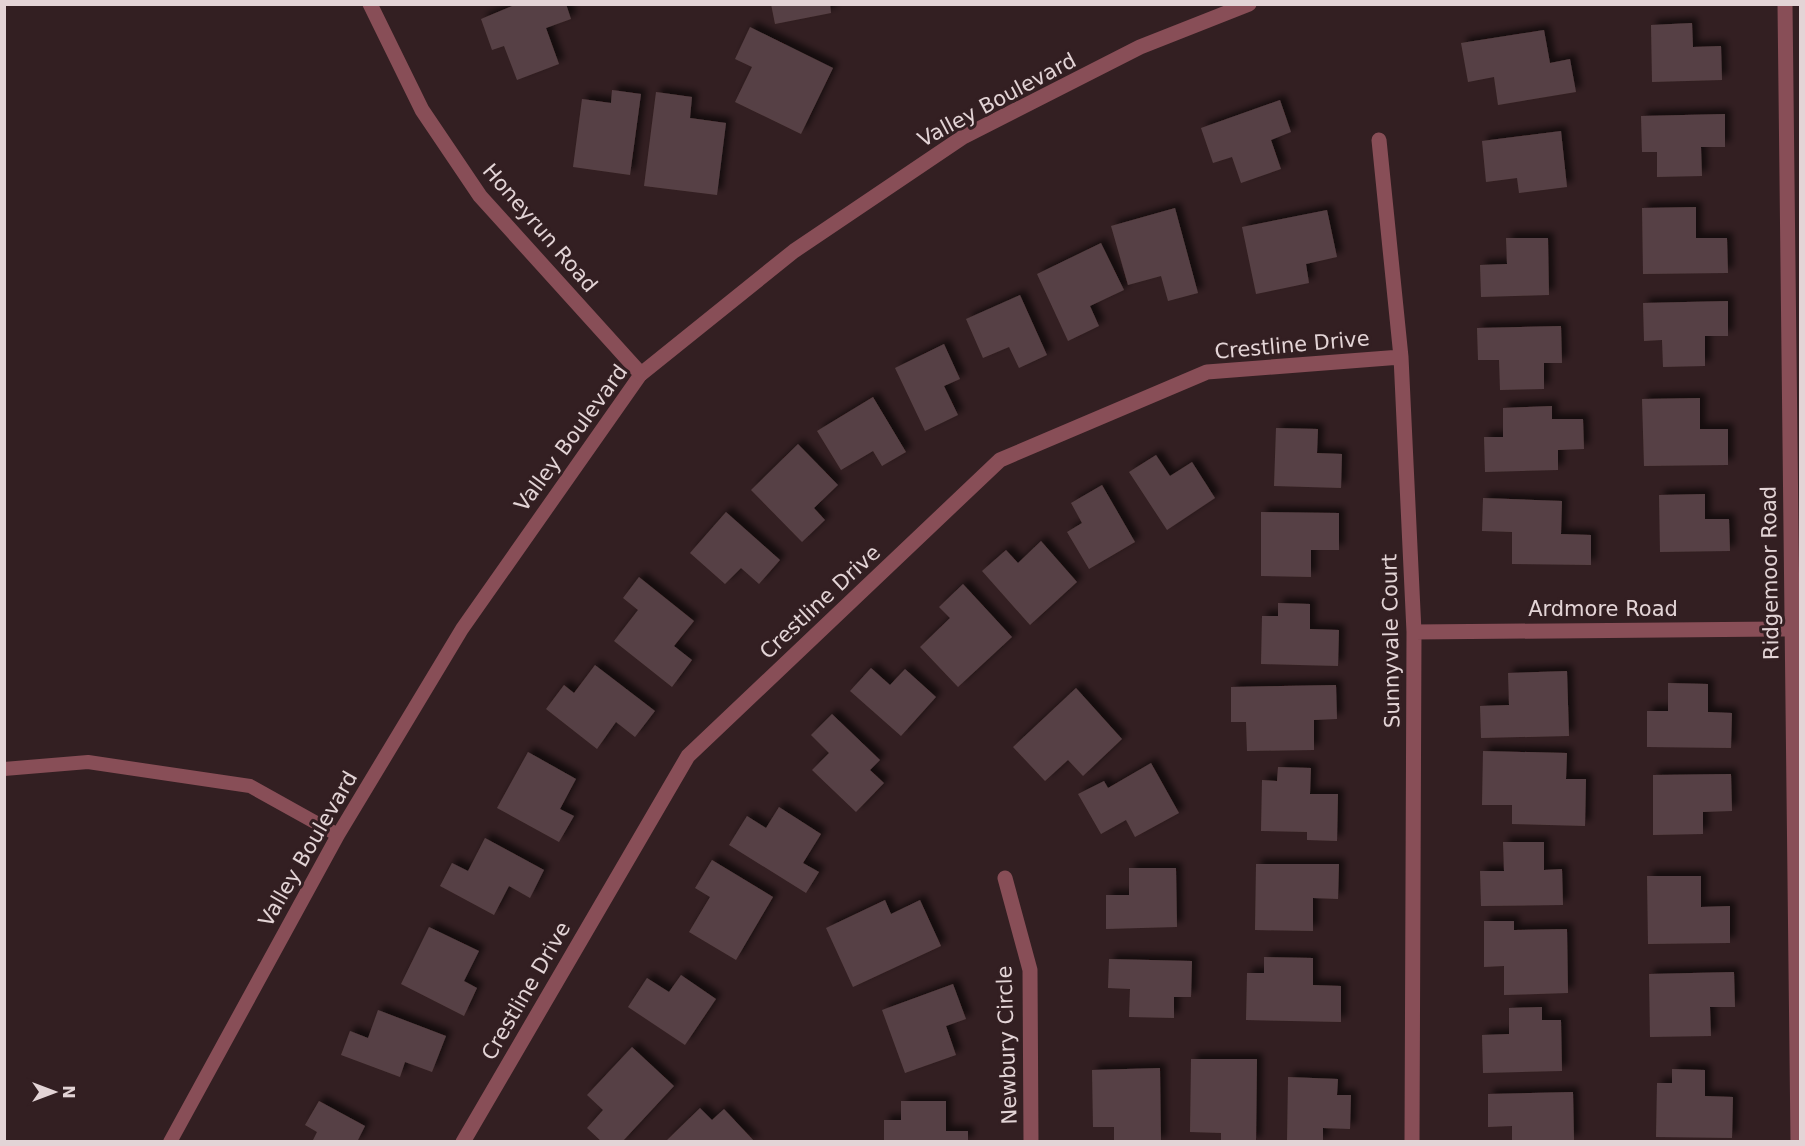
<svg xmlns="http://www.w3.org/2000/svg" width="1805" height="1146" font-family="'DejaVu Sans',sans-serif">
<defs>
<filter id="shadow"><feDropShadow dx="5.5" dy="-5.5" stdDeviation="3" flood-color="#0009"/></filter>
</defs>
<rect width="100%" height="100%" fill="#331f22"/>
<path fill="#574144" filter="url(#shadow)" d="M 517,4 L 566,4 L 571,19 L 546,28 L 559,64 L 517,80 L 504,46 L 492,50 L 481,19 Z
M 771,4 L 830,4 L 831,13 L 775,24 Z
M 1692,23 L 1693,47 L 1721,46 L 1722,80 L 1652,82 L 1651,25 Z
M 750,27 L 833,68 L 801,134 L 735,102 L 752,67 L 735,59 Z
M 1544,30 L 1550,63 L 1570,59 L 1576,92 L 1498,105 L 1494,77 L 1468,82 L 1461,43 Z
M 612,90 L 641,94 L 630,175 L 573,167 L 582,99 L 611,103 Z
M 656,92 L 692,97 L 690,118 L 726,123 L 717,195 L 644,186 Z
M 1280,100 L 1291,132 L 1271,140 L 1281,169 L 1241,183 L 1232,157 L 1213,163 L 1201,128 Z
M 1725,114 L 1725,147 L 1701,147 L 1702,176 L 1657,177 L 1657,152 L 1642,152 L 1641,116 Z
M 1561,131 L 1567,187 L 1519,193 L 1517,178 L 1486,182 L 1482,141 Z
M 1696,207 L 1696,238 L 1727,238 L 1728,273 L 1643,274 L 1642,208 Z
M 1175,208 L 1198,293 L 1168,301 L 1161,276 L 1128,285 L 1111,226 Z
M 1327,210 L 1337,257 L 1306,264 L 1309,283 L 1256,294 L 1242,227 Z
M 1506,238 L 1548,238 L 1549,295 L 1481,297 L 1480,265 L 1507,264 Z
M 1101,243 L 1124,290 L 1090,306 L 1099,326 L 1068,341 L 1037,274 Z
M 1020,295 L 1047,355 L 1019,368 L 1009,347 L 983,358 L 966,319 Z
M 1728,301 L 1728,336 L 1705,336 L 1705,366 L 1663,367 L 1662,340 L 1644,341 L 1643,303 Z
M 1561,326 L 1562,363 L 1544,363 L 1544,389 L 1500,390 L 1499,360 L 1478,360 L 1477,328 Z
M 944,344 L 960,379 L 944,386 L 958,415 L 925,431 L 895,368 Z
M 873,397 L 906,452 L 882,466 L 873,451 L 841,470 L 817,431 Z
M 1700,398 L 1700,429 L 1728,429 L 1728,465 L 1644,466 L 1642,399 Z
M 1552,406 L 1552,419 L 1583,419 L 1584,449 L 1558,450 L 1558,470 L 1485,472 L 1484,437 L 1503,437 L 1503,408 Z
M 1276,428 L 1318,429 L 1317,453 L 1342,454 L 1341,488 L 1274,486 Z
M 798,444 L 838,485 L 814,508 L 825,520 L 802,542 L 751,490 Z
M 1156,455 L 1170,476 L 1192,462 L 1215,498 L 1167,530 L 1129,472 Z
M 1102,485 L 1135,542 L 1089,569 L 1067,532 L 1082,523 L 1071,503 Z
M 1705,494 L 1705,519 L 1729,519 L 1730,551 L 1660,552 L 1659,495 Z
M 1483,498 L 1562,501 L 1561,534 L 1591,535 L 1591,565 L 1512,564 L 1512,532 L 1482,531 Z
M 726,512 L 780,560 L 759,584 L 741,568 L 725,584 L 690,553 Z
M 1261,512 L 1339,513 L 1339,550 L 1311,550 L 1311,577 L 1261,576 Z
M 1041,541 L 1077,582 L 1030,625 L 982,571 L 1006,550 L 1018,563 Z
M 639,577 L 694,621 L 674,646 L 692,660 L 672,687 L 614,641 L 638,610 L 623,598 Z
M 963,584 L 1012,637 L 958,687 L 920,647 L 950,618 L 939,607 Z
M 1278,603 L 1310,604 L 1310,629 L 1339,630 L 1338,666 L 1261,664 L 1262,616 L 1278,616 Z
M 595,665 L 655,711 L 635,737 L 616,722 L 597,749 L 546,709 L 564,685 L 574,693 Z
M 871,668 L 890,685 L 905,669 L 936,697 L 901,736 L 850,691 Z
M 1567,671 L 1569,736 L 1481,738 L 1480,706 L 1509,705 L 1508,673 Z
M 1668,683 L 1708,684 L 1708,712 L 1732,713 L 1731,748 L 1647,747 L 1647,711 L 1668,711 Z
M 1336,685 L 1337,719 L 1314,720 L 1314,750 L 1247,751 L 1246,722 L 1231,722 L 1231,687 Z
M 1076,688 L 1122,739 L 1083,776 L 1068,760 L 1045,781 L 1013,747 Z
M 832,714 L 880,760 L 870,770 L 884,783 L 856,812 L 812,770 L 829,753 L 811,735 Z
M 1483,751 L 1567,753 L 1566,779 L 1586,779 L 1585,826 L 1512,824 L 1512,805 L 1482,805 Z
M 528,752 L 576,779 L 560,809 L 574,816 L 559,842 L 497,808 Z
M 1151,763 L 1179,813 L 1135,837 L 1126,820 L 1101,834 L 1078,794 L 1104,781 L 1108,788 Z
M 1278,767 L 1311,768 L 1310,794 L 1338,794 L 1337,841 L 1307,840 L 1307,832 L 1261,831 L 1262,780 L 1277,781 Z
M 1731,774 L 1732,811 L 1703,812 L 1703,834 L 1653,835 L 1653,775 Z
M 779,807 L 821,834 L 803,863 L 819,872 L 806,893 L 729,845 L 747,816 L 766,828 Z
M 485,838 L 544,870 L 530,898 L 509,886 L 494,915 L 440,886 L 452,863 L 468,871 Z
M 1503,842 L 1544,842 L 1544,870 L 1562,869 L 1563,905 L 1481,906 L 1480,871 L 1504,871 Z
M 712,860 L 773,897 L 736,960 L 689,932 L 710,897 L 695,888 Z
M 1256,864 L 1339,864 L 1338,899 L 1313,898 L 1313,931 L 1255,930 Z
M 1129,868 L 1176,868 L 1177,927 L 1106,929 L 1106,895 L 1129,895 Z
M 1647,876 L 1701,876 L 1701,907 L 1730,906 L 1730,943 L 1648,944 Z
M 885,900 L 891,914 L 920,900 L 941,946 L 853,987 L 826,928 Z
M 1484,921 L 1514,921 L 1514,930 L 1567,929 L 1568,993 L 1504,995 L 1504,966 L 1484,967 Z
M 429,927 L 479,951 L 464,981 L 477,988 L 464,1016 L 401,984 Z
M 1264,957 L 1313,958 L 1313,985 L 1341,986 L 1341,1022 L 1246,1020 L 1247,973 L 1264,973 Z
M 1109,959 L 1192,961 L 1191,997 L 1174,997 L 1174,1018 L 1129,1017 L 1130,989 L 1108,988 Z
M 1734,972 L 1735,1007 L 1710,1007 L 1711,1036 L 1650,1037 L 1649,974 Z
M 681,975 L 716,999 L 685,1045 L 628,1007 L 647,978 L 669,992 Z
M 953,984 L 966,1019 L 946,1026 L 956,1055 L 905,1073 L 882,1010 Z
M 1542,1007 L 1542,1020 L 1561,1020 L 1562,1071 L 1483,1073 L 1482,1035 L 1509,1034 L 1509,1008 Z
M 378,1010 L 446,1036 L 432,1072 L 405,1062 L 400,1077 L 341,1055 L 350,1031 L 368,1038 Z
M 632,1047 L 674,1086 L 622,1142 L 602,1142 L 587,1128 L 603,1110 L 587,1095 Z
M 1191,1059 L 1257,1059 L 1256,1142 L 1221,1142 L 1221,1133 L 1190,1132 Z
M 1160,1068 L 1161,1142 L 1114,1142 L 1114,1127 L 1093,1127 L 1092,1070 Z
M 1672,1069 L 1705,1070 L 1705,1096 L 1733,1097 L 1732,1138 L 1656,1137 L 1657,1083 L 1672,1083 Z
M 1288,1077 L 1338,1079 L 1337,1095 L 1351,1095 L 1350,1129 L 1323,1128 L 1323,1142 L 1287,1142 Z
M 1573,1092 L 1574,1140 L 1512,1142 L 1512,1126 L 1488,1127 L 1488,1094 Z
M 319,1101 L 365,1126 L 357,1142 L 312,1142 L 317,1132 L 305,1125 Z
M 901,1101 L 946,1101 L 946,1131 L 968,1131 L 968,1142 L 884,1142 L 884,1120 L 901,1120 Z
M 700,1108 L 712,1120 L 724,1109 L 755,1142 L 665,1142 Z"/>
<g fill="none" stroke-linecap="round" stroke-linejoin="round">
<path stroke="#884e57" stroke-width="14" d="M 4,769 L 88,762 L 250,786 L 338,835
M 170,1142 L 338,835 L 462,629 L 641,374"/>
<path stroke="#884e57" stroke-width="15" d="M 1785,4 L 1798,1142
M 1379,140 L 1401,357 L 1414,632 L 1412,1142
M 1414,632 L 1792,629
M 1005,878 L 1030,970 L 1031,1142
M 463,1142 L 688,756 L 1000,460 L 1207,372 L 1401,357"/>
<path stroke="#884e57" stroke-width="15" d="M 370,4 L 422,110 L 480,196 L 641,374 L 794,251 L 963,137 L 1140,47 L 1249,4"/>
</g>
<g text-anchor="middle" stroke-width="6" stroke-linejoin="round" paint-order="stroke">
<g font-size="21" fill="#e3d4d6" stroke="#331f22">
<text transform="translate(997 100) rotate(-28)" y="7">Valley Boulevard</text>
<text transform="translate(540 228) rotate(49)" y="7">Honeyrun Road</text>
<text transform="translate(1292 345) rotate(-5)" y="7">Crestline Drive</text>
<text transform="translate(571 438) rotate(-54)" y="7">Valley Boulevard</text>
<text transform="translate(1770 573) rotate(-91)" y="7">Ridgemoor Road</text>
<text transform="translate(820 602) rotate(-43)" y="7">Crestline Drive</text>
<text x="1603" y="616">Ardmore Road</text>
<text transform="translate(1391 641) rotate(-91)" y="7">Sunnyvale Court</text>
<text transform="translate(308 849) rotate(-60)" y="7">Valley Boulevard</text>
<text transform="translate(526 991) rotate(-60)" y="7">Crestline Drive</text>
<text transform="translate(1007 1045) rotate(-92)" y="7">Newbury Circle</text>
</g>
</g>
<rect width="1805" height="1146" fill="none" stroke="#e3d4d6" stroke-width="12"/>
<g transform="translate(54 1092) rotate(90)" stroke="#331f22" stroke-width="4.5" paint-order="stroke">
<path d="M0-4.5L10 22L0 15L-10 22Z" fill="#e3d4d6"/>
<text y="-9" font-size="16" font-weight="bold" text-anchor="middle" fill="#e3d4d6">N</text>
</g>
</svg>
